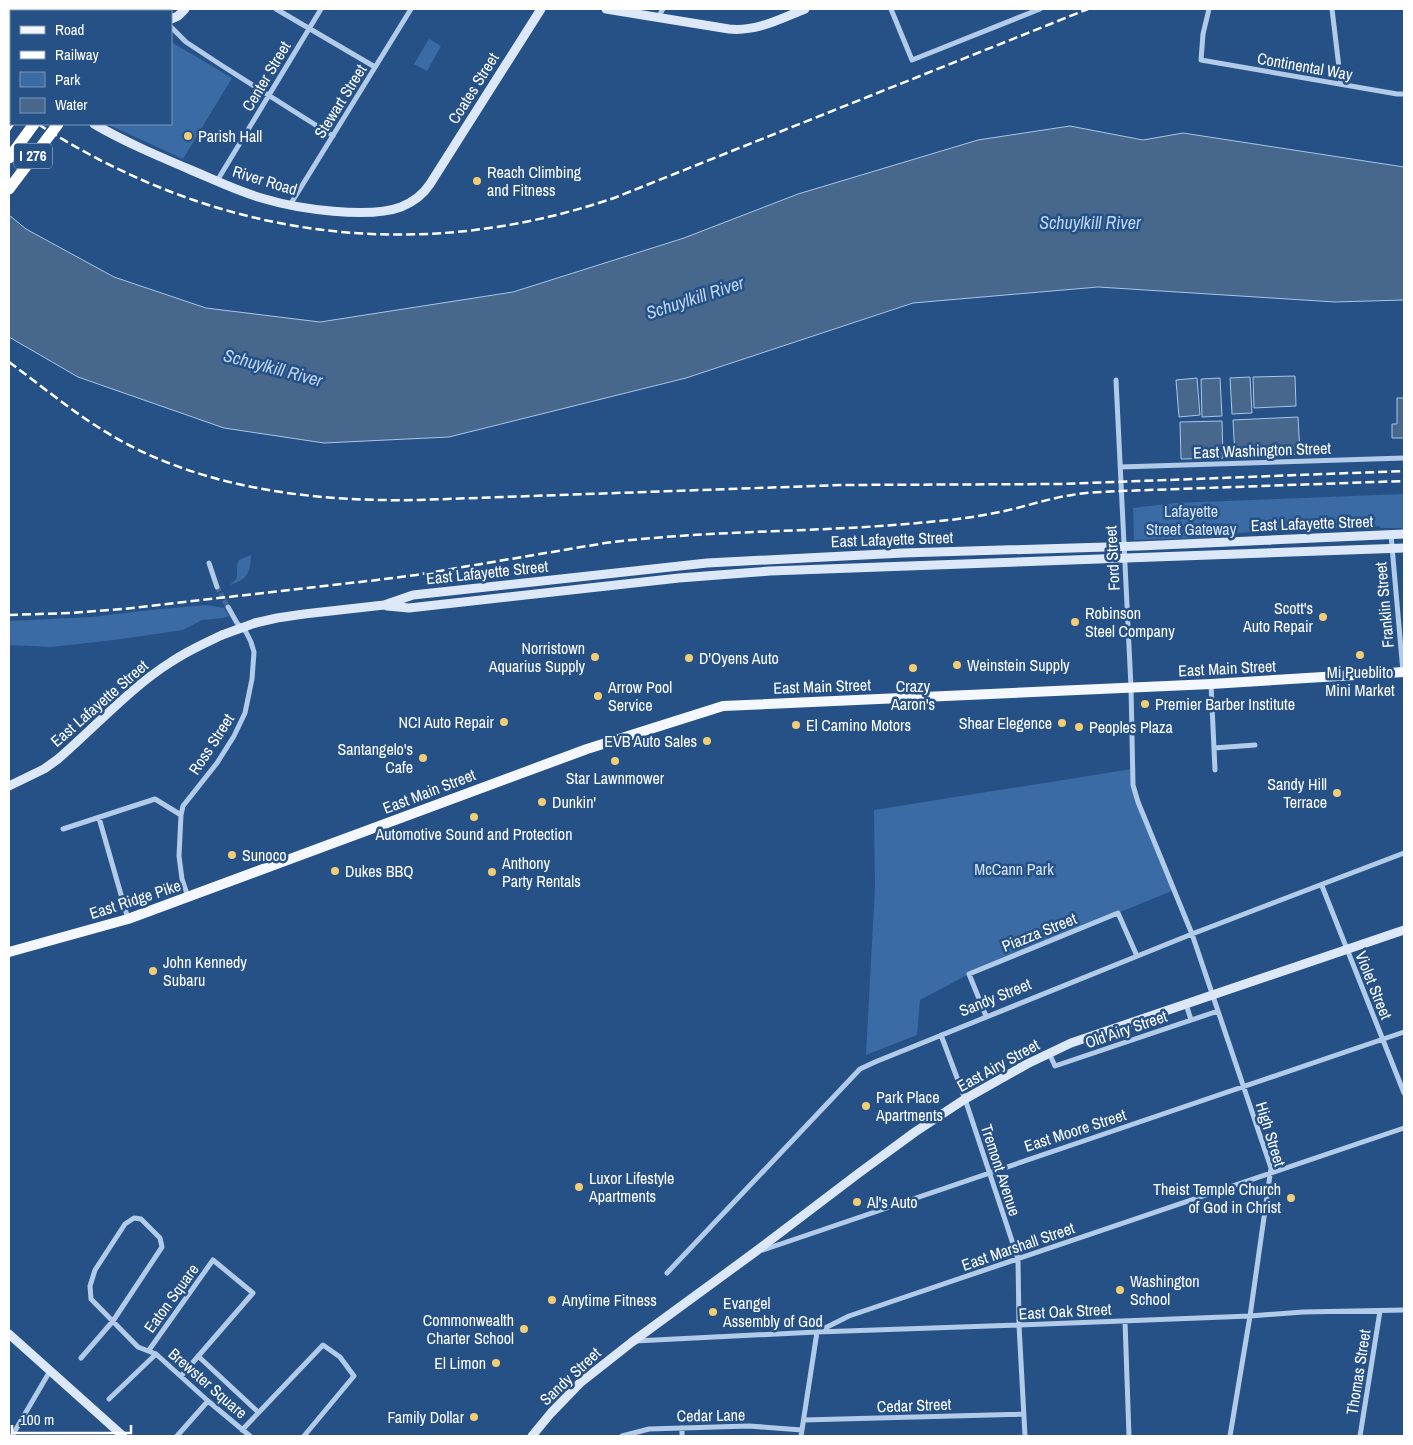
<svg xmlns="http://www.w3.org/2000/svg" width="1413" height="1445" font-family="'Archivo Narrow',sans-serif">
<rect width="100%" height="100%" fill="#265187"/>
<path fill="#3a6ba4" d="M 429,39 L 441,46 L 427,71 L 414,64 Z
M 171,42 L 232,78 L 183,159 L 107,124 L 171,124 Z
M 1404,494 L 1404,528 L 1381,528 L 1379,526 L 1217,534 L 1215,537 L 1134,540 L 1133,508 L 1175,503 Z
M 251,555 C 250,573 248,579 230,585 L 237,578 L 237,565 L 239,560 Z
M 206,605 L 224,608 L 229,616 L 223,618 L 202,620 L 183,630 L 114,640 L 51,647 L 9,645 L 9,621 L 92,617 L 141,611 Z
M 1132,769 L 1133,785 L 1174,890 L 969,974 L 920,1000 L 917,1035 L 866,1055 L 875,887 L 874,810 Z"/>
<path fill="#48678d" stroke="#a6c6e9" d="M 1070,126 L 1143,140 L 1183,133 L 1404,167 L 1404,300 L 1335,302 L 1098,287 L 913,303 L 686,378 L 449,437 L 324,443 L 224,428 L 78,377 L 9,337 L 9,215 L 26,229 L 114,277 L 206,308 L 320,322 L 513,292 L 684,238 L 798,194 L 978,140 Z
M 1295,376 L 1296,406 L 1254,408 L 1253,377 Z
M 1250,377 L 1252,413 L 1232,414 L 1230,378 Z
M 1197,378 L 1200,415 L 1179,417 L 1176,380 Z
M 1220,378 L 1222,416 L 1202,417 L 1201,379 Z
M 1397,398 L 1404,398 L 1404,438 L 1392,438 L 1392,424 L 1397,424 Z
M 1298,417 L 1300,454 L 1235,457 L 1233,420 Z
M 1222,421 L 1223,458 L 1181,459 L 1180,422 Z"/>
<g fill="none" stroke-linecap="round" stroke-linejoin="round">
<path stroke="#476b99" stroke-width="5" stroke-dasharray="5 2.5" stroke-linecap="butt" d="M 217,587 L 228,607"/>
<path stroke="#b1cbe9" stroke-width="5" d="M 276,9 L 375,67
M 891,9 L 912,60 L 1040,9
M 1209,9 L 1203,34 L 1201,60 L 1397,94 L 1404,94
M 1332,9 L 1341,84
M 658,17 L 663,9
M 171,27 L 186,42 L 221,65 L 333,136
M 217,181 L 321,9
M 290,205 L 411,9
M 1116,380 L 1131,687 L 1133,785 L 1138,802 L 1192,934 L 1271,1168 L 1250,1316 L 1230,1436
M 1120,467 L 1404,458
M 1391,535 L 1403,672
M 209,563 L 217,587
M 1211,684 L 1215,770
M 1214,748 L 1255,745
M 99,818 L 128,919
M 63,829 L 155,799 L 181,815
M 1322,886 L 1404,1093
M 188,897 L 182,879 L 179,856 L 181,815 L 183,806 L 217,763 L 234,736 L 245,713 L 252,679 L 254,652 L 251,642 L 246,632 L 237,623 L 228,607
M 1186,1004 L 1191,1020
M 986,1016 L 969,974 L 1118,913 L 1137,956
M 941,1035 L 965,1099 L 1018,1259 L 1019,1325 L 1025,1436
M 1049,1053 L 1055,1066 L 1218,1011
M 763,1250 C 976,1176 1191,1106 1404,1032
M 667,1273 L 860,1069 L 875,1062 L 1192,934 L 1404,853
M 1125,1321 L 1129,1436
M 819,1331 L 849,1316 L 1404,1128
M 635,1341 L 817,1332 L 1019,1325 L 1250,1316 L 1303,1312 L 1404,1310
M 149,1350 L 213,1260 L 253,1293 L 181,1376
M 198,1356 L 258,1412
M 81,1358 L 113,1321 L 162,1247 L 160,1238 L 141,1219 L 134,1218 L 125,1224 L 95,1270 L 90,1286 L 91,1299 L 138,1347 L 156,1354 L 208,1401 L 250,1436
M 109,1399 L 156,1354
M 804,1420 L 1024,1414
M 682,1428 L 682,1436
M 242,1430 L 323,1345 L 340,1357 L 354,1376 L 304,1436
M 12,1436 L 50,1371
M 177,1436 L 208,1401
M 622,1436 L 649,1429 L 749,1426 L 802,1430
M 801,1436 L 817,1332
M 1360,1436 L 1380,1311"/>
<path stroke="#dce8f7" stroke-width="9" d="M 606,9 L 729,29 C 756,32 780,19 805,9
M 171,19 L 178,16 L 185,9
M 9,71 L 11,73
M 94,124 C 125,142 158,156 191,170 C 215,180 239,192 265,199 C 298,209 369,219 401,207 C 413,202 423,195 430,184 L 541,9
M 387,606 L 409,608 L 679,578 L 770,571 L 1404,548
M 255,623 L 277,618 L 304,614 L 384,605 L 413,595 L 707,563 L 903,553 L 1139,546 L 1404,534
M 9,786 L 44,769 L 58,759 C 94,728 131,687 171,662 C 187,651 205,643 222,635
M 9,1334 L 123,1436
M 532,1436 L 551,1413 L 580,1383 L 632,1342 L 755,1252 L 859,1173 L 915,1132 L 965,1099 L 1027,1064 L 1071,1043 L 1404,930"/>
<path stroke="#f4f8fe" stroke-width="10" d="M 9,952 L 128,919 L 587,749 L 723,706 L 1211,684 L 1404,672"/>
<path stroke="#fff" stroke-width="11" d="M 119,11 L 121,9
M 9,158 L 34,124"/>
<path stroke="#fff" stroke-width="2.5" stroke-dasharray="9 4" stroke-linecap="butt" d="M 93,11 L 95,9
M 9,105 L 11,107
M 38,124 C 215,238 414,266 614,198 L 1088,9
M 9,130 L 13,124
M 9,362 C 39,384 69,409 101,429 C 194,488 310,502 418,500 L 843,485 L 1062,484 L 1404,471
M 9,615 L 71,613 L 123,609 L 377,580 L 416,575 L 605,543 C 716,529 828,533 938,521 C 963,519 988,515 1013,509 C 1033,504 1052,498 1072,495 C 1088,492 1105,492 1121,491 L 1404,481"/>
<path stroke="#dce8f7" stroke-width="9" d="M 222,635 L 255,623"/>
<path stroke="#fff" stroke-width="11" d="M 142,11 L 144,9
M 9,189 L 58,124"/>
</g>
<g fill="#f2cd76" stroke="#265187" stroke-width="2">
<circle cx="188" cy="136" r="5"/>
<circle cx="477" cy="181" r="5"/>
<circle cx="1323" cy="617" r="5"/>
<circle cx="1075" cy="622" r="5"/>
<circle cx="1360" cy="655" r="5"/>
<circle cx="595" cy="657" r="5"/>
<circle cx="689" cy="658" r="5"/>
<circle cx="957" cy="665" r="5"/>
<circle cx="913" cy="668" r="5"/>
<circle cx="598" cy="696" r="5"/>
<circle cx="1145" cy="704" r="5"/>
<circle cx="504" cy="722" r="5"/>
<circle cx="1062" cy="723" r="5"/>
<circle cx="796" cy="725" r="5"/>
<circle cx="1079" cy="727" r="5"/>
<circle cx="707" cy="741" r="5"/>
<circle cx="423" cy="758" r="5"/>
<circle cx="615" cy="761" r="5"/>
<circle cx="1337" cy="793" r="5"/>
<circle cx="542" cy="802" r="5"/>
<circle cx="474" cy="817" r="5"/>
<circle cx="232" cy="855" r="5"/>
<circle cx="335" cy="871" r="5"/>
<circle cx="492" cy="872" r="5"/>
<circle cx="153" cy="971" r="5"/>
<circle cx="866" cy="1106" r="5"/>
<circle cx="579" cy="1187" r="5"/>
<circle cx="1291" cy="1198" r="5"/>
<circle cx="857" cy="1202" r="5"/>
<circle cx="1120" cy="1290" r="5"/>
<circle cx="552" cy="1300" r="5"/>
<circle cx="713" cy="1312" r="5"/>
<circle cx="524" cy="1329" r="5"/>
<circle cx="496" cy="1363" r="5"/>
<circle cx="474" cy="1417" r="5"/>
</g>
<g text-anchor="middle" stroke-width="5" stroke-linejoin="round" paint-order="stroke">
<rect fill="#265187" stroke="#becbdb" stroke-width="1" x="14" y="143.5" width="38" height="25" rx="4"/>
<g font-size="15" font-weight="bold" fill="#fff">
<text x="33" y="161">I 276</text>
</g>
<g font-size="16" fill="#fff" stroke="#265187">
<text transform="translate(1305 66) rotate(10)" y="6">Continental Way</text>
<text transform="translate(266 76) rotate(-59)" y="6">Center Street</text>
<text transform="translate(473 88) rotate(-58)" y="6">Coates Street</text>
<text transform="translate(340 101) rotate(-58)" y="6">Stewart Street</text>
<text transform="translate(265 180) rotate(17)" y="6">River Road</text>
<text transform="translate(1262 450) rotate(-2)" y="6">East Washington Street</text>
<text transform="translate(1312 523) rotate(-2)" y="6">East Lafayette Street</text>
<text transform="translate(892 539) rotate(-2)" y="6">East Lafayette Street</text>
<text transform="translate(1112 558) rotate(-93)" y="6">Ford Street</text>
<text transform="translate(487 572) rotate(-6)" y="6">East Lafayette Street</text>
<text transform="translate(1384 605) rotate(-95)" y="6">Franklin Street</text>
<text transform="translate(1227 668) rotate(-3)" y="6">East Main Street</text>
<text transform="translate(822 686) rotate(-2)" y="6">East Main Street</text>
<text transform="translate(99 703) rotate(-41)" y="6">East Lafayette Street</text>
<text transform="translate(211 744) rotate(-57)" y="6">Ross Street</text>
<text transform="translate(429 791) rotate(-21)" y="6">East Main Street</text>
<text transform="translate(135 899) rotate(-18)" y="6">East Ridge Pike</text>
<text transform="translate(1039 932) rotate(-22)" y="6">Piazza Street</text>
<text transform="translate(1374 985) rotate(68)" y="6">Violet Street</text>
<text transform="translate(995 997) rotate(-22)" y="6">Sandy Street</text>
<text transform="translate(1126 1029) rotate(-19)" y="6">Old Airy Street</text>
<text transform="translate(998 1065) rotate(-29)" y="6">East Airy Street</text>
<text transform="translate(1075 1130) rotate(-18)" y="6">East Moore Street</text>
<text transform="translate(1271 1134) rotate(73)" y="6">High Street</text>
<text transform="translate(1001 1170) rotate(72)" y="6">Tremont Avenue</text>
<text transform="translate(1018 1246) rotate(-19)" y="6">East Marshall Street</text>
<text transform="translate(171 1298) rotate(-54)" y="6">Eaton Square</text>
<text transform="translate(1065 1311) rotate(-3)" y="6">East Oak Street</text>
<text transform="translate(1358 1372) rotate(-81)" y="6">Thomas Street</text>
<text transform="translate(570 1376) rotate(-43)" y="6">Sandy Street</text>
<text transform="translate(208 1383) rotate(41)" y="6">Brewster Square</text>
<text transform="translate(914 1405) rotate(-2)" y="6">Cedar Street</text>
<text transform="translate(711 1415) rotate(-1)" y="6">Cedar Lane</text>
</g>
<g font-size="16" fill="#fff" stroke="#265187" text-anchor="start">
<text x="198" y="142">Parish Hall</text>
<text x="487" y="178">Reach Climbing<tspan x="487" dy="18">and Fitness</tspan></text>
<text x="1313" y="614" text-anchor="end">Scott's<tspan x="1313" dy="18">Auto Repair</tspan></text>
<text x="1085" y="619">Robinson<tspan x="1085" dy="18">Steel Company</tspan></text>
<text x="585" y="654" text-anchor="end">Norristown<tspan x="585" dy="18">Aquarius Supply</tspan></text>
<text x="699" y="664">D'Oyens Auto</text>
<text x="967" y="671">Weinstein Supply</text>
<text x="1360" y="678" text-anchor="middle">Mi Pueblito<tspan x="1360" dy="18">Mini Market</tspan></text>
<text x="913" y="692" text-anchor="middle">Crazy<tspan x="913" dy="18">Aaron's</tspan></text>
<text x="608" y="693">Arrow Pool<tspan x="608" dy="18">Service</tspan></text>
<text x="1155" y="710">Premier Barber Institute</text>
<text x="494" y="728" text-anchor="end">NCI Auto Repair</text>
<text x="1052" y="729" text-anchor="end">Shear Elegence</text>
<text x="806" y="731">El Camino Motors</text>
<text x="1089" y="733">Peoples Plaza</text>
<text x="697" y="747" text-anchor="end">EVB Auto Sales</text>
<text x="413" y="755" text-anchor="end">Santangelo's<tspan x="413" dy="18">Cafe</tspan></text>
<text x="615" y="784" text-anchor="middle">Star Lawnmower</text>
<text x="1327" y="790" text-anchor="end">Sandy Hill<tspan x="1327" dy="18">Terrace</tspan></text>
<text x="552" y="808">Dunkin'</text>
<text x="474" y="840" text-anchor="middle">Automotive Sound and Protection</text>
<text x="242" y="861">Sunoco</text>
<text x="502" y="869">Anthony<tspan x="502" dy="18">Party Rentals</tspan></text>
<text x="345" y="877">Dukes BBQ</text>
<text x="163" y="968">John Kennedy<tspan x="163" dy="18">Subaru</tspan></text>
<text x="876" y="1103">Park Place<tspan x="876" dy="18">Apartments</tspan></text>
<text x="589" y="1184">Luxor Lifestyle<tspan x="589" dy="18">Apartments</tspan></text>
<text x="1281" y="1195" text-anchor="end">Theist Temple Church<tspan x="1281" dy="18">of God in Christ</tspan></text>
<text x="867" y="1208">Al's Auto</text>
<text x="1130" y="1287">Washington<tspan x="1130" dy="18">School</tspan></text>
<text x="562" y="1306">Anytime Fitness</text>
<text x="723" y="1309">Evangel<tspan x="723" dy="18">Assembly of God</tspan></text>
<text x="514" y="1326" text-anchor="end">Commonwealth<tspan x="514" dy="18">Charter School</tspan></text>
<text x="486" y="1369" text-anchor="end">El Limon</text>
<text x="464" y="1423" text-anchor="end">Family Dollar</text>
</g>
<g font-size="16" fill="#d5e5f7" stroke="#265187">
<text x="1191" y="517">Lafayette<tspan x="1191" dy="18">Street Gateway</tspan></text>
<text x="1014" y="875">McCann Park</text>
</g>
<g font-size="18" font-style="italic" fill="#bdd5f0" stroke="#265187">
<text x="1090" y="229">Schuylkill River</text>
<text transform="translate(695 298) rotate(-18)" y="6">Schuylkill River</text>
<text transform="translate(273 368) rotate(15)" y="6">Schuylkill River</text>
</g>
</g>
<rect width="1413" height="1445" fill="none" stroke="#ffffff" stroke-width="20"/>
<rect x="10" y="10" width="162" height="115" fill="#265187" stroke="#7d97b7"/>
<rect x="20" y="26" width="25" height="8" fill="#f4f8fe" stroke="#7d97b7"/>
<text x="55" y="35" font-size="15" fill="#ffffff">Road</text>
<rect x="20" y="51" width="25" height="8" fill="#ffffff" stroke="#7d97b7"/>
<text x="55" y="60" font-size="15" fill="#ffffff">Railway</text>
<rect x="20" y="72" width="25" height="15" fill="#3a6ba4" stroke="#7d97b7"/>
<text x="55" y="85" font-size="15" fill="#ffffff">Park</text>
<rect x="20" y="98" width="25" height="15" fill="#48678d" stroke="#7d97b7"/>
<text x="55" y="110" font-size="15" fill="#ffffff">Water</text>
<path d="M12 1425v8h119v-8" fill="none" stroke="#ffffff" stroke-width="2.5"/>
<text x="20" y="1425" font-size="15" fill="#ffffff" stroke="#265187" stroke-width="4" paint-order="stroke">100 m</text>
</svg>
